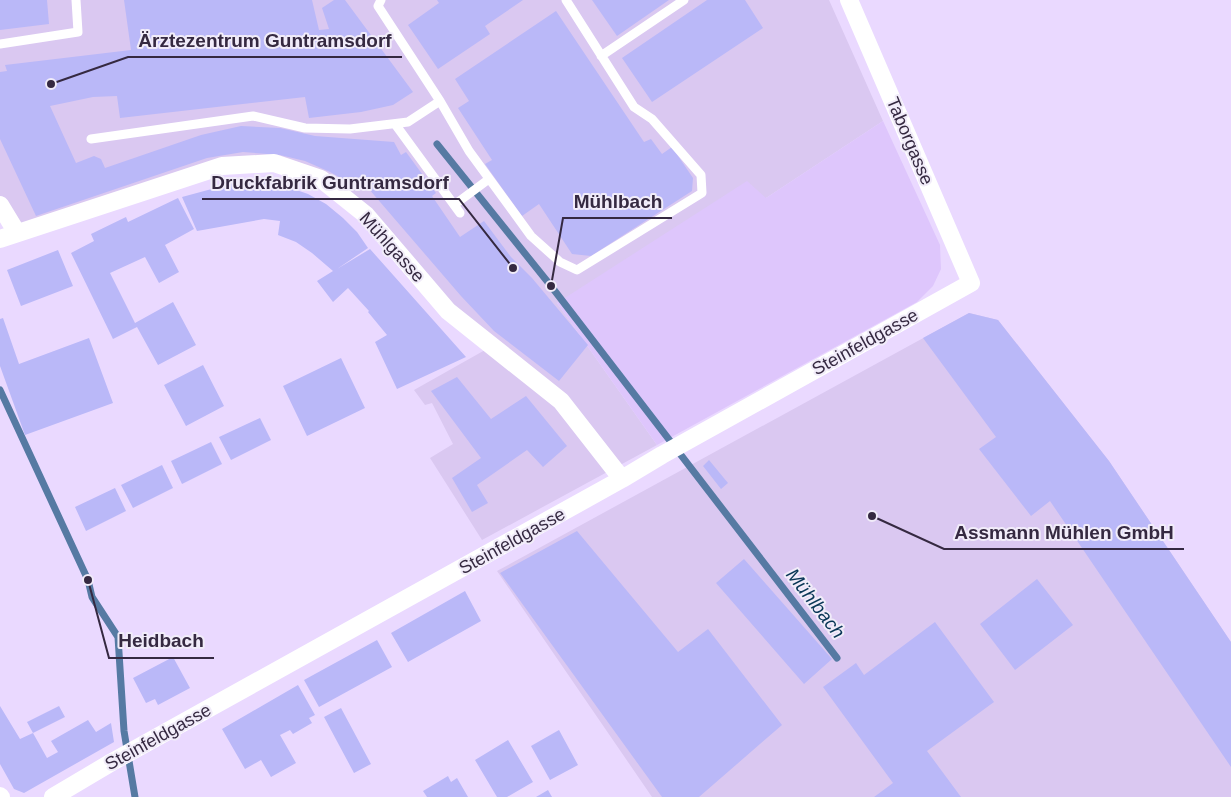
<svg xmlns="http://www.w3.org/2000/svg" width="1231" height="797" font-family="Arial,sans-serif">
<rect width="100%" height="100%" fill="#ead9ff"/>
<path fill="#dac8f1" d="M 0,0 L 829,0 L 883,121 L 766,198 L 557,303 L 657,445 L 482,540 L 430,458 L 453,444 L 432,403 L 425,405 L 414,390 L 485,350 L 321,179 L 274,163 L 222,166 L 17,233 L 0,205 Z
M 969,313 L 998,320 L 1109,461 L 1231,642 L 1231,797 L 652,797 L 497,571 Z"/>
<path fill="#dec6fc" d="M 883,121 L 940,245 L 941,269 L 933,286 L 917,302 L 657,445 L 557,303 L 747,181 L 766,198 Z"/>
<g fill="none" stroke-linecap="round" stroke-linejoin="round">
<path stroke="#567aa3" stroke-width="7" d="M 437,144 L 551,286 L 837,658
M 0,390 L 88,580 L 92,597 L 118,637 L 124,731 L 135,797"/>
</g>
<path fill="#bab8f8" d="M 0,0 L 47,0 L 49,24 L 0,30 Z
M 124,0 L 312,0 L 319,30 L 329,29 L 322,8 L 334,0 L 345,0 L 413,92 L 393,105 L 361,112 L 309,118 L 305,97 L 120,118 L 117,96 L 93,97 L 50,106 L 76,163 L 94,156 L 101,159 L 105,168 L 201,135 L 241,126 L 280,128 L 315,136 L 394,142 L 401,155 L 406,152 L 436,193 L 432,196 L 460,237 L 484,221 L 511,257 L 532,278 L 588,345 L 559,381 L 494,331 L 461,296 L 362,181 L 355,186 L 330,172 L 305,161 L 280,155 L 243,152 L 207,158 L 36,216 L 0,139 L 0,72 L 7,71 L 5,65 L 131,50 Z
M 437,0 L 523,0 L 485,26 L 490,34 L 438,69 L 408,25 L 439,3 Z
M 592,0 L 669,0 L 617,36 Z
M 707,0 L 745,0 L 763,28 L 652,102 L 622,58 Z
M 556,11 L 644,142 L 651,139 L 662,154 L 672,147 L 693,178 L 692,191 L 591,256 L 572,254 L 539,204 L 522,216 L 485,164 L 492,160 L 458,108 L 469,101 L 455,79 Z
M 245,180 L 276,183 L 308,194 L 326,204 L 343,218 L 357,232 L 368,248 L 337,269 L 370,249 L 466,357 L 397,389 L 375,342 L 387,335 L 368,312 L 369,311 L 348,288 L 333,302 L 317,281 L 333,271 L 312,253 L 296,242 L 278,235 L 280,221 L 264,219 L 197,231 L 182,197 Z
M 178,198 L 194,229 L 165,245 L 179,272 L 159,283 L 145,257 L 110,273 L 135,323 L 173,302 L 196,345 L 158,365 L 137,327 L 113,339 L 71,253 L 94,241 L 91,234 L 126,217 L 128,222 Z
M 58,250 L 73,286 L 21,306 L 7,270 Z
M 969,313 L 998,320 L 1109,461 L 1231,642 L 1231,767 L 1050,501 L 1031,516 L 979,449 L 996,437 L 923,338 Z
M 3,318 L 19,364 L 89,338 L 113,403 L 25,435 L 0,366 L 0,319 Z
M 341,358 L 365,408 L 307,436 L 283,386 Z
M 203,365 L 224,406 L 186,426 L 164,385 Z
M 457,377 L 491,419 L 526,396 L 567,446 L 543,467 L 527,450 L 477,485 L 488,503 L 472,512 L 452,478 L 481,458 L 431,391 Z
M 260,418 L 271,440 L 231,460 L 219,437 Z
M 211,442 L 222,464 L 182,484 L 171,461 Z
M 709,460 L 728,483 L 721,489 L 703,466 Z
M 162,465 L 173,488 L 133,508 L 121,485 Z
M 115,488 L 126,511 L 86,531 L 75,507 Z
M 577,531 L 678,652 L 708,629 L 782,725 L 699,797 L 662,797 L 500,573 Z
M 744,559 L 832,659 L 804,684 L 716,583 Z
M 1037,579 L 1073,625 L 1015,670 L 980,624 Z
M 465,591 L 481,621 L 408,662 L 391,633 Z
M 935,622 L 994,702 L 927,751 L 961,797 L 874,797 L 893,783 L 823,687 L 856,663 L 864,675 Z
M 377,640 L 392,667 L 319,707 L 304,680 Z
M 173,657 L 190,688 L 158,705 L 155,699 L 146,703 L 133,678 Z
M 298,685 L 315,715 L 309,718 L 312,723 L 293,734 L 290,730 L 280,735 L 296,763 L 271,777 L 261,760 L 245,769 L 222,729 Z
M 0,706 L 20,739 L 33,733 L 47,758 L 58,752 L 51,741 L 88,720 L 96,732 L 111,723 L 114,742 L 24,793 L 14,789 L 0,764 Z
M 59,706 L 65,717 L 33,733 L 27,722 Z
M 341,708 L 371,764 L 354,773 L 324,717 Z
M 559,730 L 578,765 L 550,780 L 531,746 Z
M 508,740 L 533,782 L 507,797 L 497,797 L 475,760 Z
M 448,776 L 451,782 L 457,778 L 468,797 L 427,797 L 423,791 Z
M 548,790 L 552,797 L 536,797 Z"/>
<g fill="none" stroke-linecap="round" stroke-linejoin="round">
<path stroke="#fff" stroke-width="9" d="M 381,0 L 378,6 L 440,101 L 469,151 L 531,236 L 560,262 L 577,270 L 702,193 L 701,175 L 652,119 L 634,107 L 566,0
M 0,44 L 78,32 L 76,0
M 601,56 L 684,0
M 395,124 L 460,213
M 91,139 L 253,116 L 305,128 L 350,129 L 408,122 L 440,101
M 454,205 L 489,179"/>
<path stroke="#fff" stroke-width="18" d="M 0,205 L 17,233
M 0,239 L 222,166 L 274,163 L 321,179 L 366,215 L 448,311 L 561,401 L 622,479
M 0,796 L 1,797
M 53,797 L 112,762 L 622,479 L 662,455 L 971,283 L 849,0"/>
</g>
<g text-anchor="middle" stroke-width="4" stroke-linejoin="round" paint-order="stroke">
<g font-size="18" fill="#352941" stroke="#f1ecf9">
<text transform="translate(910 141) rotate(67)" y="6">Taborgasse</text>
<text transform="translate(392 247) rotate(48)" y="6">Mühlgasse</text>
<text transform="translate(865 342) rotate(-29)" y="6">Steinfeldgasse</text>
<text transform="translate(512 541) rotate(-29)" y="6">Steinfeldgasse</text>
<text transform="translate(158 737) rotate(-29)" y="6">Steinfeldgasse</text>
</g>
<g font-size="19" font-style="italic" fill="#083656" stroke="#f1ecf9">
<text transform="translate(816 603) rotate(52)" y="7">Mühlbach</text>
</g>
</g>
<path fill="none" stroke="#352941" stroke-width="2" d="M51 84L128 57H402M513 268L459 199H202M551 286L563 218H672M872 516L944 549H1184M88 580L109 658H214"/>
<g fill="#352941" stroke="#f1ecf9" stroke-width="2">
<circle cx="51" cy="84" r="5"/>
<circle cx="513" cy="268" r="5"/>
<circle cx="551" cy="286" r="5"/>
<circle cx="872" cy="516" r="5"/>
<circle cx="88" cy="580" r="5"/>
</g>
<g font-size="19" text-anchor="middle" font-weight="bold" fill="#352941" stroke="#f1ecf9" stroke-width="4" stroke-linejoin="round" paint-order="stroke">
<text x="265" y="47">Ärztezentrum Guntramsdorf</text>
<text x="330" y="189">Druckfabrik Guntramsdorf</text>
<text x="618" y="208">Mühlbach</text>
<text x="1064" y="539">Assmann Mühlen GmbH</text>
<text x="161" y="647">Heidbach</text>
</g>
</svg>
